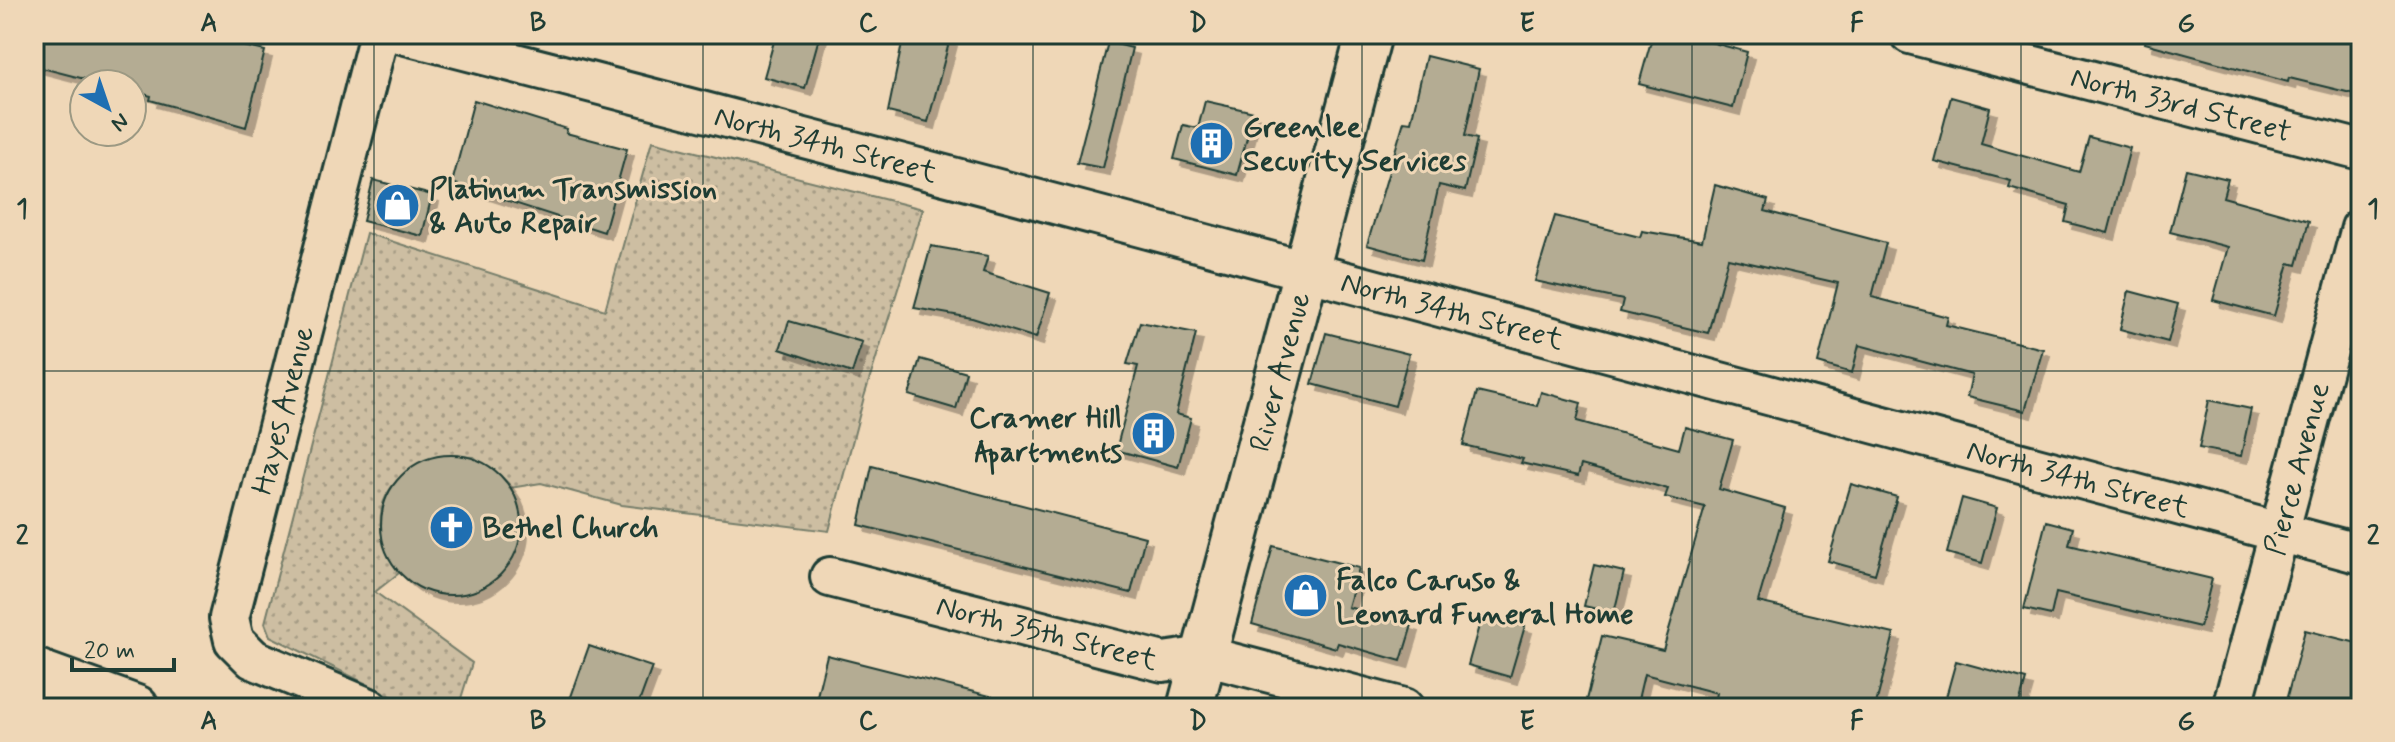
<svg xmlns="http://www.w3.org/2000/svg" width="2395" height="742" font-family="Mynerve,sans-serif">
<defs>
<pattern id="green-dots" width="8" height="8" patternUnits="userSpaceOnUse" patternTransform="scale(2)"><rect width="8" height="8" fill="#cdbea2"/><path d="M2 2h.1M6 6h.1" fill="none" stroke="#a69c85" stroke-width="1.8" stroke-linecap="round"/></pattern>
<filter id="shadow"><feDropShadow dx="7" dy="7" stdDeviation="0" flood-color="#0004"/></filter>
</defs>
<rect width="100%" height="100%" fill="#efd7b7"/>
<filter id="ink" filterUnits="userSpaceOnUse"><feTurbulence type="fractalNoise" baseFrequency=".0125" numOctaves="2"/><feDisplacementMap in="SourceGraphic" scale="16" xChannelSelector="R" yChannelSelector="G"/><feConvolveMatrix kernelMatrix="1 2 1 2 8 2 1 2 1" color-interpolation-filters="sRGB"/></filter>
<g filter="url(#ink)">
<path fill="url(#green-dots)" stroke="#767e6b" stroke-width="2" d="M 652,141 L 923,209 L 864,397 L 829,531 L 622,505 L 541,483 L 510,488 L 474,457 C 399,453 353,504 399,573 L 375,592 L 472,663 L 458,708 L 415,708 L 270,636 L 265,623 L 366,233 L 605,310 Z"/>
<path fill="#b4ac93" stroke="#1f3d34" stroke-width="2" filter="url(#shadow)" d="M 34,34 L 211,34 L 210,38 L 265,51 L 246,127 L 150,100 L 151,96 L 132,91 L 132,84 L 104,84 L 34,66 Z
M 776,34 L 820,34 L 805,88 L 764,77 Z
M 904,34 L 950,39 L 928,122 L 888,112 Z
M 1653,34 L 1681,34 L 1747,52 L 1733,108 L 1639,84 Z
M 2147,34 L 2361,34 L 2361,69 L 2355,94 L 2289,78 L 2288,82 L 2145,43 Z
M 1108,42 L 1132,48 L 1103,168 L 1077,163 Z
M 1426,56 L 1479,69 L 1465,136 L 1477,139 L 1465,191 L 1439,185 L 1422,260 L 1367,245 L 1404,121 L 1411,122 Z
M 1951,97 L 1990,108 L 1981,144 L 2079,172 L 2089,137 L 2130,148 L 2108,233 L 2065,222 L 2069,205 L 2009,188 L 2011,181 L 1934,161 Z
M 474,100 L 567,129 L 566,133 L 627,149 L 604,232 L 452,183 Z
M 1205,101 L 1254,112 L 1237,175 L 1174,159 L 1183,125 L 1198,128 Z
M 2186,169 L 2228,179 L 2223,197 L 2309,221 L 2297,265 L 2289,263 L 2274,316 L 2213,300 L 2228,247 L 2170,232 Z
M 373,180 L 432,195 L 422,236 L 363,221 Z
M 1715,185 L 1768,200 L 1765,211 L 1886,243 L 1872,297 L 1948,317 L 1946,325 L 2043,349 L 2025,411 L 1967,397 L 1972,375 L 1859,345 L 1852,373 L 1818,363 L 1838,283 L 1728,258 L 1708,333 L 1620,312 L 1623,300 L 1535,281 L 1555,216 L 1640,237 L 1642,231 L 1702,241 Z
M 931,246 L 988,256 L 983,272 L 1050,293 L 1036,338 L 972,318 L 914,308 Z
M 2129,291 L 2178,304 L 2168,342 L 2120,329 Z
M 789,321 L 862,342 L 852,373 L 780,349 Z
M 1140,322 L 1196,333 L 1176,414 L 1191,418 L 1178,467 L 1116,450 L 1138,366 L 1127,364 Z
M 1326,333 L 1409,354 L 1395,406 L 1312,384 Z
M 920,359 L 966,372 L 956,409 L 909,395 Z
M 1477,392 L 1537,406 L 1541,392 L 1581,403 L 1577,421 L 1679,449 L 1685,427 L 1733,440 L 1719,489 L 1785,508 L 1758,602 L 1894,634 L 1875,708 L 1714,708 L 1717,693 L 1644,674 L 1636,708 L 1584,708 L 1602,636 L 1663,650 L 1705,507 L 1665,497 L 1668,489 L 1581,465 L 1578,476 L 1521,463 L 1523,459 L 1463,445 Z
M 2209,400 L 2251,409 L 2241,456 L 2199,448 Z
M381 525a70 70 0 1 1 140 0a70 70 0 1 1-140 0Z
M 872,466 L 1145,537 L 1131,593 L 859,525 Z
M 1851,484 L 1897,497 L 1875,574 L 1828,561 Z
M 1962,498 L 1997,508 L 1982,563 L 1947,553 Z
M 2046,521 L 2073,528 L 2069,545 L 2212,579 L 2200,627 L 2056,593 L 2051,615 L 2024,609 Z
M 1273,546 L 1359,568 L 1348,607 L 1412,625 L 1401,661 L 1338,643 L 1336,648 L 1252,624 Z
M 1594,565 L 1624,572 L 1614,613 L 1584,606 Z
M 1482,615 L 1525,626 L 1510,677 L 1468,665 Z
M 2305,630 L 2361,644 L 2361,694 L 2357,708 L 2284,708 Z
M 589,646 L 652,667 L 637,708 L 567,708 Z
M 827,655 L 998,698 L 997,708 L 814,708 Z
M 1956,661 L 2026,680 L 2018,708 L 1943,708 Z"/>
<g fill="none" stroke-linecap="round" stroke-linejoin="round">
<defs>
<g id="street">
<path id="s1" d="M 402,34 C 1057,201 1708,380 2361,554"/>
<path id="s2" d="M 1910,34 L 2361,150"/>
<path id="s3" d="M 830,577 L 1163,662 L 1205,656 L 1404,708"/>
<path id="s4" d="M 369,708 L 253,659 L 234,640 L 229,618 L 379,34"/>
<path id="s5" d="M 2232,708 L 2361,228"/>
</g>
<path id="secondary" d="M 34,671 L 136,708"/>
<g id="primary">
<path id="s6" d="M 1190,708 L 1369,34"/>
</g>
</defs>
<use href="#street" stroke="#1f3d34" stroke-width="44"/>
<use href="#secondary" stroke="#1f3d34" stroke-width="50"/>
<use href="#primary" stroke="#1f3d34" stroke-width="50"/>
<use href="#street" stroke="#efd7b7" stroke-width="38"/>
<use href="#secondary" stroke="#efd7b7" stroke-width="44"/>
<use href="#primary" stroke="#efd7b7" stroke-width="44"/>
</g>
</g>
<path fill="none" stroke="#1f3d34" stroke-width="2" stroke-opacity="0.55" d="M 374,34 L 374,708M 703,34 L 703,708M 1033,34 L 1033,708M 1362,34 L 1362,708M 1692,34 L 1692,708M 2021,34 L 2021,708M 34,371 L 2361,371"/>
<defs>
<symbol id="building-disc" viewBox="-11 -11 22 22"><circle r="9.5" fill="#1f6fb2" stroke="#efd7b7"/><path d="M-4-6H4V6H1V3H-1V6H-4ZM-2.5-4.3h1.7v1.8h-1.7ZM.8-4.3h1.7v1.8H.8ZM-2.5-1h1.7V.8h-1.7ZM.8-1h1.7V.8H.8Z" fill="#fff"/></symbol>
<symbol id="shop-disc" viewBox="-11 -11 22 22"><circle r="9.5" fill="#1f6fb2" stroke="#efd7b7"/><path d="M-5-2.5h2.3a2.7 3.5 0 0 1 5.4 0H5L5.5 6h-11ZM-1.5-2.5h3a1.5 2.3 0 0 0-3 0Z" fill="#fff"/></symbol>
<symbol id="church-disc" viewBox="-11 -11 22 22"><circle r="9.5" fill="#1f6fb2" stroke="#efd7b7"/><path d="M-1.2-6h2.4v3.5h3.3v2.4h-3.3V6h-2.4V-.1h-3.3v-2.4h3.3Z" fill="#fff"/></symbol>
</defs>
<g fill-rule="evenodd">
<use href="#building-disc" x="1186" y="118" width="51" height="51"/>
<use href="#shop-disc" x="372" y="180" width="51" height="51"/>
<use href="#building-disc" x="1128" y="408" width="51" height="51"/>
<use href="#church-disc" x="426" y="502" width="51" height="51"/>
<use href="#shop-disc" x="1280" y="570" width="51" height="51"/>
</g>
<g text-anchor="middle" stroke-width="6" stroke-linejoin="round" paint-order="stroke">
<g font-size="30" fill="#1f3d34" stroke="#efd7b7">
<text dy="10" stroke="none"><textPath href="#s2" startOffset="280">North 33rd Street</textPath></text>
<text dy="10" stroke="none"><textPath href="#s1" startOffset="438">North 34th Street</textPath></text>
<text dy="10" stroke="none"><textPath href="#s1" startOffset="1086">North 34th Street</textPath></text>
<text dy="10" stroke="none"><textPath href="#s6" startOffset="348">River Avenue</textPath></text>
<text dy="10" stroke="none"><textPath href="#s4" startOffset="390">Hayes Avenue</textPath></text>
<text dy="10" stroke="none"><textPath href="#s5" startOffset="248">Pierce Avenue</textPath></text>
<text dy="10" stroke="none"><textPath href="#s1" startOffset="1734">North 34th Street</textPath></text>
<text dy="10" stroke="none"><textPath href="#s3" startOffset="224">North 35th Street</textPath></text>
</g>
<g font-size="30" font-weight="bold" fill="#1f3d34" stroke="#efd7b7" text-anchor="start">
<text x="1243" y="136">Greenlee<tspan x="1243" dy="34">Security Services</tspan></text>
<text x="429" y="198">Platinum Transmission<tspan x="429" dy="34">&amp; Auto Repair</tspan></text>
<text x="1122" y="427" text-anchor="end">Cramer Hill<tspan x="1122" dy="34">Apartments</tspan></text>
<text x="482" y="537">Bethel Church</text>
<text x="1336" y="589">Falco Caruso &amp;<tspan x="1336" dy="34">Leonard Funeral Home</tspan></text>
</g>
</g>
<rect width="2395" height="742" fill="none" stroke="#efd7b7" stroke-width="88"/>
<g transform="translate(108 108) rotate(140)"><circle r="38" fill="#efd7b7" stroke="#9c9983" stroke-width="2"/>
<path d="M0-6L14 30L0 20L-14 30Z" fill="#1f6fb2"/>
<text y="-12" font-size="22" font-weight="bold" text-anchor="middle" fill="#1f3d34">N</text>
</g>
<path d="M72 658v12h102v-12" fill="none" stroke="#1f3d34" stroke-width="4"/>
<text x="84" y="658" font-size="24" fill="#1f3d34" stroke="#efd7b7" stroke-width="6" paint-order="stroke">20 m</text>
<rect x="44" y="44" width="2307" height="654" fill="none" stroke="#1f3d34" stroke-width="3"/>
<g font-size="26" text-anchor="middle" font-weight="bold" fill="#1f3d34">
<text x="209" y="31">A</text>
<text x="538" y="31">B</text>
<text x="868" y="31">C</text>
<text x="1198" y="31">D</text>
<text x="1527" y="31">E</text>
<text x="1857" y="31">F</text>
<text x="2186" y="31">G</text>
<text x="22" y="217">1</text>
<text x="2373" y="217">1</text>
<text x="22" y="544">2</text>
<text x="2373" y="544">2</text>
<text x="209" y="729">A</text>
<text x="538" y="729">B</text>
<text x="868" y="729">C</text>
<text x="1198" y="729">D</text>
<text x="1527" y="729">E</text>
<text x="1857" y="729">F</text>
<text x="2186" y="729">G</text>
</g>
</svg>
